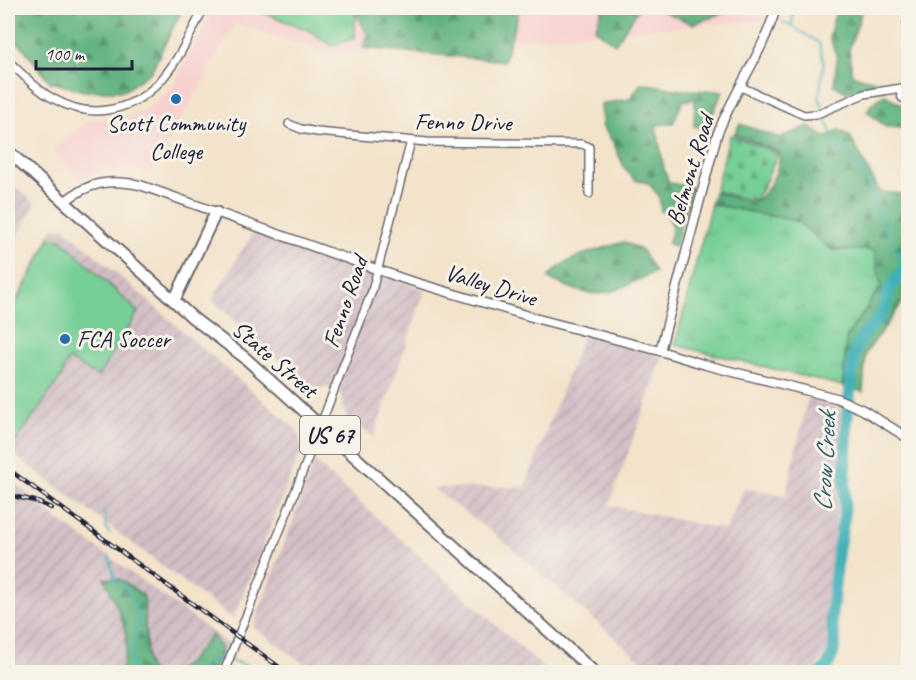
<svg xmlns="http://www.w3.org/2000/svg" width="916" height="680" font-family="Caveat,sans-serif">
<defs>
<pattern id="industrial-furrows" width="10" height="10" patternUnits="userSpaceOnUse" patternTransform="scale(1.5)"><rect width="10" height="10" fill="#d2bec5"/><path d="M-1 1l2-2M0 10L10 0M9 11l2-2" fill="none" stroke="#b4a3aa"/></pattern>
<pattern id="grass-tufts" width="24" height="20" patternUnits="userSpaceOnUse" patternTransform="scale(1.5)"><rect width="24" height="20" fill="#76cf96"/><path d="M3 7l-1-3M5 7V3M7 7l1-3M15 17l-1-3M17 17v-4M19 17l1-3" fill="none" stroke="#66b182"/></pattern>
<pattern id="forest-firs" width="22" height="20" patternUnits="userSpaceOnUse" patternTransform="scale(1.5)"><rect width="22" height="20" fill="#60b27f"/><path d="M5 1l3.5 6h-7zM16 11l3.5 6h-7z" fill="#4f9069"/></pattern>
<pattern id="cemetery-stones" width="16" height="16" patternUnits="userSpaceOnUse" patternTransform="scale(1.5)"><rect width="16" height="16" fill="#76cf96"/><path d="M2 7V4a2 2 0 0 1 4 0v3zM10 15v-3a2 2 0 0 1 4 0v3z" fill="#66b182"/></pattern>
</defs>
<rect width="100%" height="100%" fill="#f7f3e8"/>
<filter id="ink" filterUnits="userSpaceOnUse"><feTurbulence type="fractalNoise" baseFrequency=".0167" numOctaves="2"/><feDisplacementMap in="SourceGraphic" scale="12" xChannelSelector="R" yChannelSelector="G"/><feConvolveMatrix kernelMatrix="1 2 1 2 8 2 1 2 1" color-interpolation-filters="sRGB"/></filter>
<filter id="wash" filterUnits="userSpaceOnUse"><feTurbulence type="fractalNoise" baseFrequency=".008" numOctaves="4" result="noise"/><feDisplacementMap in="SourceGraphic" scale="24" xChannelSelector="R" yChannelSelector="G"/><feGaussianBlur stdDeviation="1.35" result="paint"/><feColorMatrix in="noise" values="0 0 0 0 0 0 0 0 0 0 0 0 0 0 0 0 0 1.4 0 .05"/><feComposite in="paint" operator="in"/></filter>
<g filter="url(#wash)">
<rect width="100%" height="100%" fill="#f3e3ca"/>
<path fill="#f7d0cf" d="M 214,8 L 762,8 L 761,20 L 333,54 L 235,24 L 150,174 L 125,169 L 102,171 L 80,178 L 53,151 L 88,120 L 120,118 L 144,111 L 173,87 Z"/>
<path fill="url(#industrial-furrows)" d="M 8,180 L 35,204 L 8,256 Z
M 63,227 L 297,430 L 302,449 L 233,619 L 8,450 L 8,313 L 52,230 Z
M 254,231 L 425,290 L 374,437 L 346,416 L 339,387 L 317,388 L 306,384 L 212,300 Z
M 583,335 L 663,357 L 609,505 L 725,530 L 744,489 L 786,495 L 808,397 L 843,411 L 829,649 L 814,670 L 796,672 L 654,672 L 501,539 L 432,488 L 525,487 Z
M 315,462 L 548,672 L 316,672 L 253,627 Z
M 8,477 L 48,512 L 227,643 L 215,672 L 8,672 Z"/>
<path fill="url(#grass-tufts)" stroke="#4c7868" stroke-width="1.5" d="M 254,8 L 354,8 L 356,12 L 355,38 L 332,46 L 308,30 L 256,10 Z
M 711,204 L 797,221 L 832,250 L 874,250 L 882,286 L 846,338 L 843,386 L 675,345 Z"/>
<path fill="url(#forest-firs)" stroke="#416a5d" stroke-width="1.5" d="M 8,8 L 183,8 L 151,72 L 124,91 L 84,91 L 50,82 L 21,45 L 8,39 Z
M 354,8 L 520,8 L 504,61 L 363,48 L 367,34 Z
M 603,8 L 639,8 L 615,44 L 595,29 Z
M 655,8 L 737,8 L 693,24 Z
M 837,8 L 863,8 L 849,49 L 852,75 L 886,84 L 883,89 L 846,92 L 834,85 L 837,58 L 829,36 Z
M 641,83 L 682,90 L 723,91 L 706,129 L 694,126 L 695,99 L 683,101 L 673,123 L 656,125 L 664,169 L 669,183 L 692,187 L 675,246 L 668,244 C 674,230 674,220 661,211 L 659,196 L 648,183 L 635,180 L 625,169 L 613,142 L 602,126 L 601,104 L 630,99 Z
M 885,95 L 905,107 L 908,106 L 908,128 L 886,127 L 867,111 L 872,103 Z
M 740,124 L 780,138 L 808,126 L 826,138 L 839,130 L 850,136 L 880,192 L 903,194 L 908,189 L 908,282 L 903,287 L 902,303 L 866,353 L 863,392 L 843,386 L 846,338 L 881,286 L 874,250 L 832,250 L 797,221 L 711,204 L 714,192 L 752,203 C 769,194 779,170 780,152 L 734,134 Z
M 624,242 L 641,249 L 655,272 C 604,296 601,303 548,278 C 564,256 599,250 624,242 Z
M 104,578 L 120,579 L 144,596 L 147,660 L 149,668 L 153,672 L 120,672 C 136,638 118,609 104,578 Z
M 212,634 L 222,650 L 215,668 L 208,672 L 172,672 L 187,664 Z"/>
<path fill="url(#cemetery-stones)" stroke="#4c7868" stroke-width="1.5" d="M 730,135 L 778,153 L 763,188 L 754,201 L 715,191 Z"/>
<path fill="#76cf96" stroke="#4c7868" stroke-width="1.5" d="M 51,237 L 62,240 L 138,312 L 98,377 L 69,359 L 62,371 L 64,373 L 12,447 L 8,443 L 8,319 Z"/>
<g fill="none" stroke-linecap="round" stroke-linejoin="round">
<path stroke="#3fb0b7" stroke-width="2" d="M 783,23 L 792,26 L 819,43 L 824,62 L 819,97 L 832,136 L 840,147 L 858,165 L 870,189 L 878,214 L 892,240 L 904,268
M 792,26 L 793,14 L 796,8
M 104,511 L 106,528 L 110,534
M 109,555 L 115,580 L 124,585 L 136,606 L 138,625 L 132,656 L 133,672
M 195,672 L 221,657 L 249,667 L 255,672"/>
<path stroke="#3fb0b7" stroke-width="12" d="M 821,672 L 827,667 L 833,654 L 835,642 L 831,620 L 838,551 L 844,517 L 847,420 L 853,363 L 856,348 L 862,337 L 880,317 L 885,307 L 889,291 L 904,268 L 908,269"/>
</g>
</g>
<g filter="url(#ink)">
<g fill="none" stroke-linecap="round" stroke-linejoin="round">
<defs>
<path id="minor" d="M 907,23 L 908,23
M 8,61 C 23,74 36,90 54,99 C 70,108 89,113 107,110 C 162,102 181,51 204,8
M 741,87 L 804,115 L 817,114 L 864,94 L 908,87
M 899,89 L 902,98 L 908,99
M 289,124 L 301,129 L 317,132 L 427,142 L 582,144 L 589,147 L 589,194
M 224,672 L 290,505 L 372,291 L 411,141"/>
<path id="tertiary" d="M 64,202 C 89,182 108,179 140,185 L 404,279 L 542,320 L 660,351 L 706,365 L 836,398 L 863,410 L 908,438
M 660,351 L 717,135 C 734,91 763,53 776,8"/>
<path id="primary" d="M 8,151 L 193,318 L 244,357 L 594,672
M 174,301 L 216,212"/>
</defs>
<use href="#minor" stroke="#6b666d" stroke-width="10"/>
<use href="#tertiary" stroke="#6b666d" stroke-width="11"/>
<use href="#primary" stroke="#6b666d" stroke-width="14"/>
<use href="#minor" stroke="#fff" stroke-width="7"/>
<use href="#tertiary" stroke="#fff" stroke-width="8"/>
<use href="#primary" stroke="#fff" stroke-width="10"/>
<defs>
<path id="rail" d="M 8,469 L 286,672
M 8,495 L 35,501 L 51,508"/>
</defs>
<use href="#rail" stroke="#22223b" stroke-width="4.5"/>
<use href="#rail" stroke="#f7f3e8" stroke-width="2" stroke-dasharray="7" stroke-linecap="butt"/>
</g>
</g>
<g fill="#1f6fb2" stroke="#f7f3e8" stroke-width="2">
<circle cx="176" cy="99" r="6"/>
<circle cx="65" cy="339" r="6"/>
</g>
<g text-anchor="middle" stroke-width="6" stroke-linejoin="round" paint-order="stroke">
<rect fill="#f7f3e8" stroke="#62616f" stroke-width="1.5" x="300" y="416" width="60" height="38" rx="4.5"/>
<g font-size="22" font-weight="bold" fill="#22223b">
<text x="330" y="443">US 67</text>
</g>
<g font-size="24" fill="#22223b" stroke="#f7f3e8">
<text transform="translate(463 122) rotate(1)" y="8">Fenno Drive</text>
<text transform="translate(690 170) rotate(-73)" y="8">Belmont Road</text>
<text transform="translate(491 285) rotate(17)" y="8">Valley Drive</text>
<text transform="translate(345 302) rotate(-71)" y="8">Fenno Road</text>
<text transform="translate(275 359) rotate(41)" y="8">State Street</text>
</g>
<g font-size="24" fill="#22223b" stroke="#f7f3e8">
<text x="176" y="131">Scott Community<tspan x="176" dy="28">College</tspan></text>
<text x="77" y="347" text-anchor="start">FCA Soccer</text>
</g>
<g font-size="26" font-style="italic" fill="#2e5b6d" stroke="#f7f3e8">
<text transform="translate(824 462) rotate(-87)" y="9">Crow Creek</text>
</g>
</g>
<rect width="916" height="680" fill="none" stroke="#f7f3e8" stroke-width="30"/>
<path d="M36 60v9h96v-9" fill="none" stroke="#22223b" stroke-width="3"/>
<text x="45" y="60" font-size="18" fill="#22223b" stroke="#f7f3e8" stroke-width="4.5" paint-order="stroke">100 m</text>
</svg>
